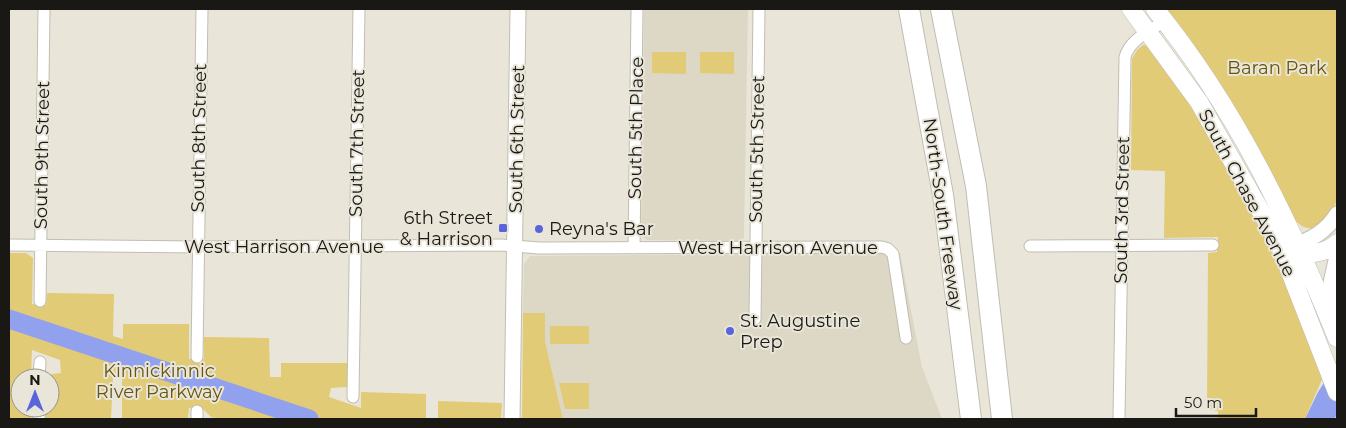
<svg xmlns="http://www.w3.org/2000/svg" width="1346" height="428" font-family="Montserrat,sans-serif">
<rect width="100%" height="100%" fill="#e9e6d9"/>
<path fill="#ddd8c5" d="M 644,9 L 748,9 L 744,238 L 738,241 L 647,240 L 641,235 Z
M 900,253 L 922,367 L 942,419 L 563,419 L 545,341 L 545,314 L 523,313 L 524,264 L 530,256 Z"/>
<path fill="#e1cb76" d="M 1164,9 L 1337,9 L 1337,201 L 1330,214 L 1317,228 C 1305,229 1301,227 1293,218 Z
M 1143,45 L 1147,45 C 1164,68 1182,91 1198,115 C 1252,195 1287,288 1323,377 L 1305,419 L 1218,419 L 1218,411 L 1207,409 L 1208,253 L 1217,252 L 1218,237 L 1164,238 L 1165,171 L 1131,170 L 1132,59 L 1137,50 Z
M 652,52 L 686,52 L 686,74 L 652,73 Z
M 700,52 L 734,52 L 734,74 L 700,73 Z
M 9,253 L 26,253 L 33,258 L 32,304 L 46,305 L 47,293 L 114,294 L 113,336 L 123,339 L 123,324 L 189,324 L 189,359 L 204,359 L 204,337 L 269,338 L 270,377 L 281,377 L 281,363 L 347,363 L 347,387 L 331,388 L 329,397 L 361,408 L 361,392 L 426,394 L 426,419 L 220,419 L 211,417 L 202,408 L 189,408 L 188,419 L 122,419 L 122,377 L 113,377 L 111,419 L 45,419 L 46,408 L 50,408 L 50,378 L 47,378 L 52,374 L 61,373 L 60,360 L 32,350 L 31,378 L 20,378 L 20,408 L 31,408 L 31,419 L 9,419 Z
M 523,313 L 545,313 L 545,341 L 563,419 L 522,419 Z
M 550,326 L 589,326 L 589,344 L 550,344 Z
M 559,383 L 589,383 L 589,409 L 565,409 Z
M 438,401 L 502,403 L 501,419 L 438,419 Z"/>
<path fill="#92a1ee" d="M 1337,363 L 1337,415 L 1334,419 L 1305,419 L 1318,392 Z"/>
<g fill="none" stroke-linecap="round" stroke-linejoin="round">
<path stroke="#92a1ee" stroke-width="3" d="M 202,366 L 209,386"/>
<path stroke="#92a1ee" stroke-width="19" d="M 9,319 L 309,419"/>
<defs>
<path id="street" d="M 9,245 L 197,247 L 501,245 L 539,248 L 882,247 L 888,249 L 893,254 L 906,338
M 1030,246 L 1213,245
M 634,248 L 637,9
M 40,301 L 44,9
M 755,319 L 759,9
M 197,357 L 202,9
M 39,378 L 40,362
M 353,397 L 359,9
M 39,419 L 39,408
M 197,419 L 197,411
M 1119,419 L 1125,57 C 1130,39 1150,31 1165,21"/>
<path id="secondary" d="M 1287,249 C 1308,240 1325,234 1337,214
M 1329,317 L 1331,283 L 1337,256
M 512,419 L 518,9"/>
<path id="primary" d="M 1131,9 L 1199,102 L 1272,231 L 1282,251 L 1337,392
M 1155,9 C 1235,107 1290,222 1337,338
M 1290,252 C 1306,254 1325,255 1337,243"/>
<path id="highway" d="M 909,9 L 943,195 L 971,419
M 941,9 L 976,186 L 1002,419"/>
</defs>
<use href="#street" stroke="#c0bdb1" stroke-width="13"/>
<use href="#secondary" stroke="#c0bdb1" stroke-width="17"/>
<use href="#primary" stroke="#c0bdb1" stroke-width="19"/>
<use href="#highway" stroke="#c0bdb1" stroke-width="22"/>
<use href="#street" stroke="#fff" stroke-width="11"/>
<use href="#secondary" stroke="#fff" stroke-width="15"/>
<use href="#primary" stroke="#fff" stroke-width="18"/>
<use href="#highway" stroke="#fff" stroke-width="20"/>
</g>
<g fill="#5a65dc" stroke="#e9e6d9" stroke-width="2">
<rect x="498" y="223" width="10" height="10" rx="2.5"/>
<circle cx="539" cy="229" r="5"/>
<circle cx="730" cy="331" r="5"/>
</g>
<g text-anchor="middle" stroke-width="4" stroke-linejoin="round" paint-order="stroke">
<g font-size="18" fill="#655510" stroke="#e9e6d9">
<text x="1277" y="74">Baran Park</text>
<text x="159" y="377">Kinnickinnic<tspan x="159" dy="21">River Parkway</tspan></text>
</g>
<g font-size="18" fill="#191814" stroke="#e9e6d9">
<text transform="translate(636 128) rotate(-89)" y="6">South 5th Place</text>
<text transform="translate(199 138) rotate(-89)" y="6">South 8th Street</text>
<text transform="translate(517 139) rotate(-89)" y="6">South 6th Street</text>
<text transform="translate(357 143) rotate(-89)" y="6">South 7th Street</text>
<text transform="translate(757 149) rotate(-89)" y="6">South 5th Street</text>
<text transform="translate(42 155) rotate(-89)" y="6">South 9th Street</text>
<text transform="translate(1247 193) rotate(62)" y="6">South Chase Avenue</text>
<text transform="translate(1122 210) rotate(-89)" y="6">South 3rd Street</text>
<text transform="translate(943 214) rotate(82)" y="6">North-South Freeway</text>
<text x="284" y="253">West Harrison Avenue</text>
<text x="778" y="254">West Harrison Avenue</text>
</g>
<g font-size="18" fill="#191814" stroke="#e9e6d9" text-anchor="start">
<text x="493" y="224" text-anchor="end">6th Street<tspan x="493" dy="21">&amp; Harrison</tspan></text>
<text x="549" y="235">Reyna's Bar</text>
<text x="740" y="327">St. Augustine<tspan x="740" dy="21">Prep</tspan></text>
</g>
</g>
<rect width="1346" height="428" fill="none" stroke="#191814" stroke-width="20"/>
<g transform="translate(35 393)"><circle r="24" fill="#e9e6d9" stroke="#96948a"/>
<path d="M0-4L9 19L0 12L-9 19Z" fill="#5a65dc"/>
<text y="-8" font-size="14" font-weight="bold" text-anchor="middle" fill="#191814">N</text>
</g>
<path d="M1176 408v8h80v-8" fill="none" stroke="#191814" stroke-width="2.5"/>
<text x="1184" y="408" font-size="15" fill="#191814" stroke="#e9e6d9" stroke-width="4" paint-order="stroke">50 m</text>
</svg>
